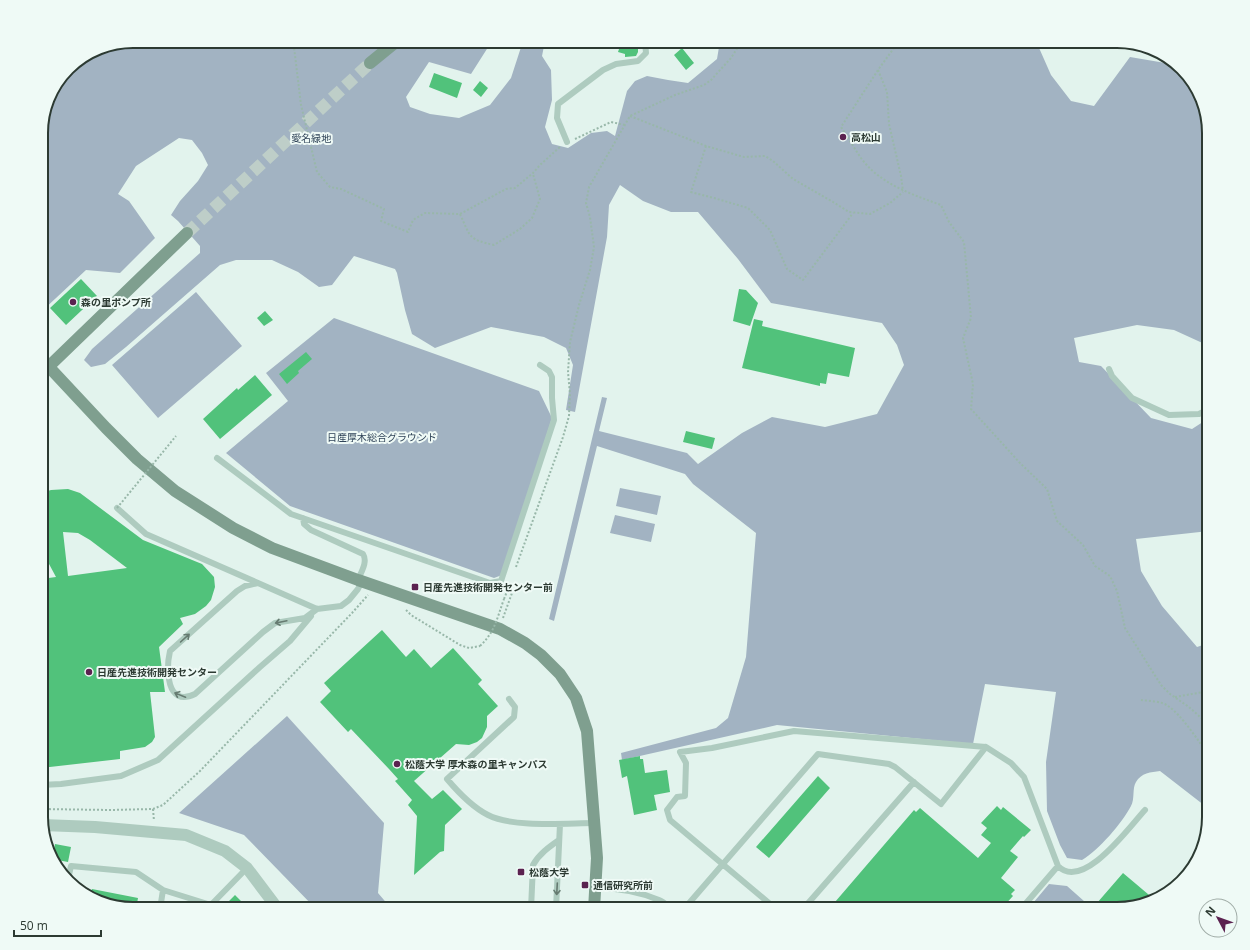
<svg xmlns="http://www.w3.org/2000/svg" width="1250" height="950" font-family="'Open Sans','Noto Sans JP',sans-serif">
<rect width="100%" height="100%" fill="#e2f3ed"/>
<path fill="#a2b3c2" d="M 133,41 L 492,41 L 471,74 L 429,62 L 406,97 L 410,107 L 430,114 L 459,118 L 490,105 L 511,78 L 523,41 L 545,41 L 542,56 L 551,70 L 552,100 L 545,127 L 552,144 L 568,148 L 591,133 L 607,131 L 615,136 L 627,91 L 635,81 L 647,76 L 668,80 L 688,83 L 717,59 L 720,41 L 1036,41 L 1051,75 L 1071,101 L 1094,106 L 1130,57 L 1177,65 L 1200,93 L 1209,133 L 1209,346 L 1174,330 L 1137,325 L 1074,338 L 1079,362 L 1101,366 L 1151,418 L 1192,429 L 1209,418 L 1209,531 L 1136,539 L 1141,571 L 1162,606 L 1197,647 L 1209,643 L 1209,809 L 1160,771 C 1151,772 1141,773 1136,782 C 1132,788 1135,799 1131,806 C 1122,823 1099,850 1082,860 L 1067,858 L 1060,845 L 1047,811 L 1046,762 L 1056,692 L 985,684 L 973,744 L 777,725 L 622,760 L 621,753 L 716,728 L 728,718 L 746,657 L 756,533 L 693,484 L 685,474 L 597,446 L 554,621 L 549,619 L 602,397 L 607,398 L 599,431 L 687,453 L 698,464 L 742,433 L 772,417 L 825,427 L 877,414 L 904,365 L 897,345 L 882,323 L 771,303 L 738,259 L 698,212 L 671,212 L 643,201 L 620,185 L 609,205 L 607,237 L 575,412 L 566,410 L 573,365 L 566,348 L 544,337 L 491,327 L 435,348 L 412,334 L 405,310 L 397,273 L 395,269 L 354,256 L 332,285 L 319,287 L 298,272 L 272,260 L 236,260 L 220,265 L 126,347 L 105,364 L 91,367 L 84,360 L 92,349 L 200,253 L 200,246 L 178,221 L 171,215 L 180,201 L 198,181 L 208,165 L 202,153 L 192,140 L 179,138 L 136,166 L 118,194 L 129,201 L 155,238 L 120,273 L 86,270 L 41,312 L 41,127 L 51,92 L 72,64 L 98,48 Z
M 196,292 L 242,346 L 158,418 L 112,365 Z
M 334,318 L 539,391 L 552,418 L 502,575 L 494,578 L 290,506 L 226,453 L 288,401 L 266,373 Z
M 620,488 L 661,496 L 657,515 L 616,506 Z
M 615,515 L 655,524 L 651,542 L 610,533 Z
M 287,716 L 384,823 L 378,893 L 390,907 L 388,909 L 316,909 L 244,835 L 179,813 Z
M 1049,884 L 1067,886 L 1093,909 L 1028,909 Z"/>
<path fill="#51c27b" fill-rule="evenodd" d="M 621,43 L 638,43 L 638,52 L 636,56 L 625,57 L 625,54 L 618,52 Z
M 682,48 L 694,63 L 686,70 L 674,55 Z
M 434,73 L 462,83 L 457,98 L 429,87 Z
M 480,81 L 488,88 L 481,97 L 473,90 Z
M 81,279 L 97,296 L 66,325 L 50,308 Z
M 739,289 L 746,290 L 758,303 L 750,326 L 733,321 Z
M 265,311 L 273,320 L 264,326 L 257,318 Z
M 754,319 L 763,321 L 762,326 L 855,348 L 849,377 L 828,373 L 826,384 L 820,383 L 820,386 L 742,368 Z
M 306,352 L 312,359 L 298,371 L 299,373 L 287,384 L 279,374 Z
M 255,375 L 272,395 L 220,439 L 203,419 L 237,388 L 238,390 Z
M 686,431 L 715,438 L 712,449 L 683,442 Z
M 68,489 L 80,493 L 143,540 L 202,564 L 214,577 L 215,587 L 211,600 L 206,606 L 195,614 L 180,618 L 183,624 L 159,647 L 165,692 L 150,692 L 155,737 L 152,742 L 145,747 L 120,751 L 120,759 L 41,768 L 41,579 L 56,577 L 41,549 L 41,493 L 51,490 ZM 63,532 L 78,533 L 90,540 L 127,568 L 68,576 Z
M 382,630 L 406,657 L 414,649 L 431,668 L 453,648 L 482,680 L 478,684 L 498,706 L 487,716 L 487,727 L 482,738 L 477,742 L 469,745 L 456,744 L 414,781 L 432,799 L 443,790 L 462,809 L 445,825 L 444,851 L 440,852 L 414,875 L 417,816 L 408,805 L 412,800 L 395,781 L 398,779 L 389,769 L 351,729 L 348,732 L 320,702 L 331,691 L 324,683 Z
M 640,756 L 640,759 L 643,759 L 645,773 L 667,770 L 670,792 L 654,795 L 657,810 L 634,815 L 627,776 L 622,778 L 619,760 Z
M 818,776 L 830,788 L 769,858 L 756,847 Z
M 997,806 L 1001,810 L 1003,807 L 1031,830 L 1024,837 L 1023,836 L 1010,851 L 1018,857 L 1001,878 L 1015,890 L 1011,894 L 1013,896 L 1001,909 L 829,909 L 914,810 L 916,812 L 920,808 L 978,858 L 991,843 L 981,835 L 987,828 L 981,823 Z
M 55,844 L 71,847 L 68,862 L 52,859 Z
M 1123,873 L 1155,900 L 1117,909 L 1104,909 L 1097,903 Z
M 92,889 L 138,898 L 136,909 L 90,894 Z
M 235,895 L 249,909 L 236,909 L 228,902 Z"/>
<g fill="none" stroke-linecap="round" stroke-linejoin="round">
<path stroke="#becec8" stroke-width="12" stroke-dasharray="12 6" stroke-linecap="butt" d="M 187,233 L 370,63"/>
<path stroke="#98b7a9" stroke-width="2" stroke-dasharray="2 2" stroke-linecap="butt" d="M 291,41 L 294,47 L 301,105 L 317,172 L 330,187 L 341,189 L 384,209 L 381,221 L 408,232 L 413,220 L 425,213 L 460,214 L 506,189 L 515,188 L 533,173 L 540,165 L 561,146
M 899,41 L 878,70 L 841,127 C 848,137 854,148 861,158 C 880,184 911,194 941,205 L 949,222 L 964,242 L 971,318 L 963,338 L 973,384 L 971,409 L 1020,463 L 1047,489 L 1057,521 L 1083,545 L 1095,566 L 1110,576 L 1117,591 L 1125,628 L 1161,685 L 1170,694 L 1189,707 L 1209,725
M 878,70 L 887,92 L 889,124 L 901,176 L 903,191
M 630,116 L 706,146 L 744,157 L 765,156 L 773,161 L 793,179 L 833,202 L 849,212 L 870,214 L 890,203 L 903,192
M 575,139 L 611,122 L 625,125
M 706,146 L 691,192 L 714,198 L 748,208 L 770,230 L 787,269 L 803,280 L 853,213
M 460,214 C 471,238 468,239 494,245 L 520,229 L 532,218 L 540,199 L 533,174
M 516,567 L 563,437 L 569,416 L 570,394 L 568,372 L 570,342 L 579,305 L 590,270 L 594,247 L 590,217 L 586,203 L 589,187 L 630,116 L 675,95 L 704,85 L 711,80 L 731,58 L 742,41
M 504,599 L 510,584
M 406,610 L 411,615 L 460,645 L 469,648 L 480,646
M 503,618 L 512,593 L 508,591
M 1175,697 L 1209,691
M 1141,700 C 1149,701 1162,701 1168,706 C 1181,714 1200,743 1209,756
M 41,809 L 110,810 L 153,809 L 163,805 L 200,771 L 352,613 L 368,595
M 153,809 L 154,821"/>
<path stroke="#aecbbf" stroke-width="6" d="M 567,142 L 557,118 L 558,104 L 603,70 L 616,64 L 638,61 L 646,53 L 645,41
M 1109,369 L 1112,376 L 1132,398 L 1169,415 L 1199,414 L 1205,411 L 1209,406
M 217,458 L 291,514 L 490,583 L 501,581 L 554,420 L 552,398 L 552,377 L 549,371 L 540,365
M 117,508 L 146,534 L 258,583
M 303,518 L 304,524 L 311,530 L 363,554 C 368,562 361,572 358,580
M 317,609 L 305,618 L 275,623 L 263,632 L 195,694 C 166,708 166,669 170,651 L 237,591 L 245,586 L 258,583 L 317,609 L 341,606 L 349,600 L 358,589 L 362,581
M 509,699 L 515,707 L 514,717 L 447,779 C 458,792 474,808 488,815 C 513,828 567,823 595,823
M 41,785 L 61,784 L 121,776 L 158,760 L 260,667 L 290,641 L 311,616
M 68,879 L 71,866 L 136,872 L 163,890 L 211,905
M 596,888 C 617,888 640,892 659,900 C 664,902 668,906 672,909
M 160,909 L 163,890
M 207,909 L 247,868
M 531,909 L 533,865 C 539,854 549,847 559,840
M 556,909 L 560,824
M 684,909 L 818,754 L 889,764 L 895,767 L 941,804 L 986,747
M 776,909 L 670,820 L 667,810 L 677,797 L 685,796 L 686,763 L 680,752 L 712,748 L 794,731 L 986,747 L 1011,763 L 1024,777 L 1058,866 C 1083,892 1130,826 1145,810
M 803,909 L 914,782
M 1021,909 L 1058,866"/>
<path stroke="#aecbbf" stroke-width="12" d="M 42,825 L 95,827 L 186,835 L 225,851 L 247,868 L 278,909"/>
<path stroke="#7f9f8f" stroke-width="12" d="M 370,63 L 397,41
M 49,367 L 106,428 L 137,459 L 175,491 L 233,528 L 272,548 L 358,580 L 500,629 L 525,643 L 541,655 L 560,674 L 576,698 L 587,731 L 597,858 L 594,909
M 41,374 L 187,233"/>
<path stroke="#98b7a9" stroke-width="2" stroke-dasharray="2 2" stroke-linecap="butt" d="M 117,508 L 176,436
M 480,646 C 495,632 497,618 504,599"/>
</g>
<defs><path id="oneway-shaft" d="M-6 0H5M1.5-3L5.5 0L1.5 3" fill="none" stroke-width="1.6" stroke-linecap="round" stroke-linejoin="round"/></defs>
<g stroke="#667b71">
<use href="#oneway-shaft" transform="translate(281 622) rotate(168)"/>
<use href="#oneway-shaft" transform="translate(185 638) rotate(-42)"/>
<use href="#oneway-shaft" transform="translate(180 695) rotate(-158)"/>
<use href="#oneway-shaft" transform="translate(557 889) rotate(93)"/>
</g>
<g fill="#5b2250" stroke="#effaf6" stroke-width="1.5">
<circle cx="843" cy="137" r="4"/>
<circle cx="73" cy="302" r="4"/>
<rect x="411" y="583" width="8" height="8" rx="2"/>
<circle cx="89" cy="672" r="4"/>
<circle cx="397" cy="764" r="4"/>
<rect x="517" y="868" width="8" height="8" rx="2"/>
<rect x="581" y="881" width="8" height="8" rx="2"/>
</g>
<g text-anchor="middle" stroke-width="4" stroke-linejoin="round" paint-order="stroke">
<g font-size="10" font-weight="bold" fill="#2c3a32" stroke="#effaf6" text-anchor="start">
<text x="851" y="141">高松山</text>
<text x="81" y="306">森の里ポンプ所</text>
<text x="423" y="591">日産先進技術開発センター前</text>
<text x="97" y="676">日産先進技術開発センター</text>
<text x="405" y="768">松蔭大学 厚木森の里キャンパス</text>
<text x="529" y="876">松蔭大学</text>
<text x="593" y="889">通信研究所前</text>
</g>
<g font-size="10" fill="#304458" stroke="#effaf6">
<text x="311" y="142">愛名緑地</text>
<text x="382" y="441">日産厚木総合グラウンド</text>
</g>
</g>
<path d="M0 0H1250V950H0ZM133 48H1117A85 85 0 0 1 1202 133V817A85 85 0 0 1 1117 902H133A85 85 0 0 1 48 817V133A85 85 0 0 1 133 48Z" fill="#effaf6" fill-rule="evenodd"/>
<path fill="none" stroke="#2c3a32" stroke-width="2" d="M133 48H1117A85 85 0 0 1 1202 133V817A85 85 0 0 1 1117 902H133A85 85 0 0 1 48 817V133A85 85 0 0 1 133 48Z"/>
<g transform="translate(1218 918) rotate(311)"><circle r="19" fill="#effaf6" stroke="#a1ada8"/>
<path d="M0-3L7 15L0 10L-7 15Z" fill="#5b2250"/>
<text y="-6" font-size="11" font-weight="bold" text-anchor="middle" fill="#2c3a32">N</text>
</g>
<path d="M14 930v6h87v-6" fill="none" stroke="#2c3a32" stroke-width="2"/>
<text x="20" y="930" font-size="12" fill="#2c3a32" stroke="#effaf6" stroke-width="3" paint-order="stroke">50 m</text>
</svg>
